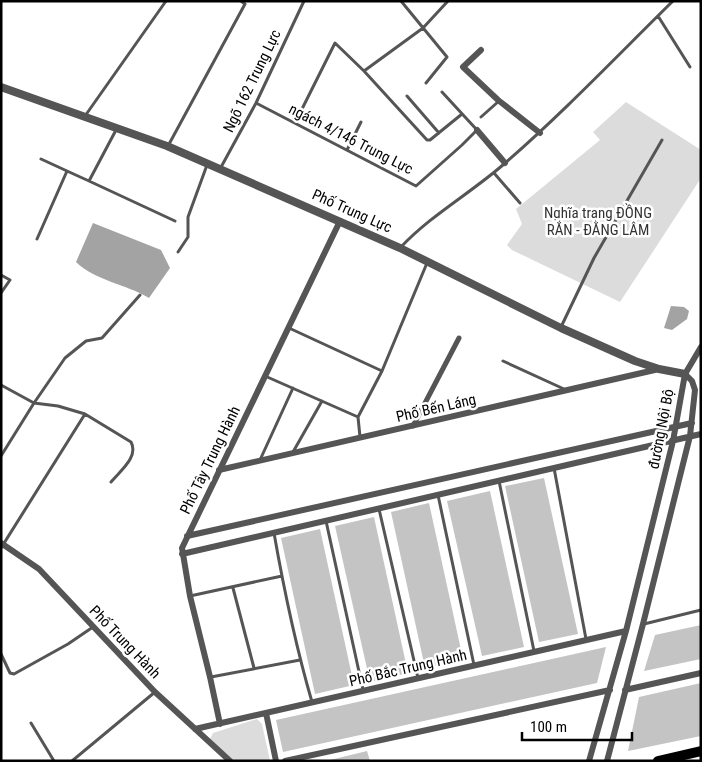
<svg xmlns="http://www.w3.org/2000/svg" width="702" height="762" font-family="'Roboto Condensed',sans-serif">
<rect width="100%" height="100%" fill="#fff"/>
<path fill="#dcdcdc" d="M 626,102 L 701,150 L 701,178 L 620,302 L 512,250 L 507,245 L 522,224 L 516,209 L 600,140 L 593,132 Z
M 257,719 L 262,724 L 270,761 L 234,761 L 210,739 L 213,733 Z"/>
<path fill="#a3a3a3" d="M 93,223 L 161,250 L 170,268 L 149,298 C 126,284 96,281 76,262 Z
M 671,306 L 684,307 L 689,311 L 687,319 L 672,330 L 664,328 Z"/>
<path fill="#c4c4c4" d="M 544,478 L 578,634 L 539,642 L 505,486 Z
M 490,491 L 524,647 L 482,656 L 447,501 Z
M 429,503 L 463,659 L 425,668 L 391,512 Z
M 374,517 L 408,673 L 370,682 L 335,526 Z
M 320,529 L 354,685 L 315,694 L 281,538 Z
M 701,625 L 701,659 L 644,671 L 655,635 Z
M 606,647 L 597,683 L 283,752 L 276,720 Z
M 701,683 L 701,736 L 628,751 L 639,697 Z
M 367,751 L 370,761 L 330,761 L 330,760 Z"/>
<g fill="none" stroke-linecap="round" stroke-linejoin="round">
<path stroke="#555" stroke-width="3" d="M 401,1 L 447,57 L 426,83
M 658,16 L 690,67
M 364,71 L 423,28 L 448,1
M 407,96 L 439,133
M 256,103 L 416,186 L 462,145 L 477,130 L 442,92
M 85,116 L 166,1
M 481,117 L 499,101
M 295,123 L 335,43 L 364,71 L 427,140 L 430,140 L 462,114
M 116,130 L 89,181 L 175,221
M 168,146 L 245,4 L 241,1
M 347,150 L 361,122
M 41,159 L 67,171
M 220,169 L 256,103 L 304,1
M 494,173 L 520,203
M 37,239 L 67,171 L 89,181
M 401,247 C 431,215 471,193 504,164 C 563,113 617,56 673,1
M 178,252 L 188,237 L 188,217 L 207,165
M 1,275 L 10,280 L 1,293
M 561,327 L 594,258 L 662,140
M 289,328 L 382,371 L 358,417 L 360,437
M 503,361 L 564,389
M 382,371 L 427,263
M 265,376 L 358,417
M 1,385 L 34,403 L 58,406 L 85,414 L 131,442 C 139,457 120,471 111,482
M 293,452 L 322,401
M 1,456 L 34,403 L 65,358 L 86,341 L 102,338 L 140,295
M 260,460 L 293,388
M 554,468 L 586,639
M 499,481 L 534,651
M 438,495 L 474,665
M 379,509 L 418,678
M 326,521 L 363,690
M 274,533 C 284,590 296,647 312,702
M 1,548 L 85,414
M 233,588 L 254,668
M 190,596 L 282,576
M 644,624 L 701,610
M 1,654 L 10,673 L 14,674 L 68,644 L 93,627
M 211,677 L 300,660
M 31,723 L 54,761
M 72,761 L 155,692"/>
<path stroke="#555" stroke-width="5" d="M 413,426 L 459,338"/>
<path stroke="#555" stroke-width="6" d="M 481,50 L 463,67 L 498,100 L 540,133
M 477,130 L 505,163
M 219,470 L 659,369
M 187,536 L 692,423
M 1,543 L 39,569 L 155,692 L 230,761
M 182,554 L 701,434
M 625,690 L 701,673
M 266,713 L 276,761
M 220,724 L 210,677 L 190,596 L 182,548 L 340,221
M 195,729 L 626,631
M 285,761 L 610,690
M 589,761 L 626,631 L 673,441 L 685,374 L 701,347
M 607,761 L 643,624 L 690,436 L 695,390 L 692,381 L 685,374"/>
<path stroke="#555" stroke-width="8" d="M 1,87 L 167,146 L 400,248 L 561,328 L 635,361 L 659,369 L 685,374"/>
<path stroke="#000" stroke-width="10" d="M 658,761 L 701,751"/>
</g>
<g text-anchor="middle" stroke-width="5" stroke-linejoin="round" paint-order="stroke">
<g font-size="15" fill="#000" stroke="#fff">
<text transform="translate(252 81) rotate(-64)" y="5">Ngõ 162 Trung Lực</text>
<text transform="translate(351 139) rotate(27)" y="5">ngách 4/146 Trung Lực</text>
<text transform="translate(352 211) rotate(24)" y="5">Phố Trung Lực</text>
<text transform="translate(436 408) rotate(-13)" y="5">Phố Bến Láng</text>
<text transform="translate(661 429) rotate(-79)" y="5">đường Nội Bộ</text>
<text transform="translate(210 460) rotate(-64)" y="5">Phố Tây Trung Hành</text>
<text transform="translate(125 642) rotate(46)" y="5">Phố Trung Hành</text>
<text transform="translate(408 668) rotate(-13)" y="5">Phố Bắc Trung Hành</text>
</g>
<g font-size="15" fill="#333" stroke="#fff">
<text x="598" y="218">Nghĩa trang ĐỒNG<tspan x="598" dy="17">RẮN - ĐẰNG LÂM</tspan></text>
</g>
</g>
<rect width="702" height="762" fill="none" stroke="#000000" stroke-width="5"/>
<path d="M522 732v8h110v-8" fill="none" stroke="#000000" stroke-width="2.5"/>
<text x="530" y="732" font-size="15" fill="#000000" stroke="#ffffff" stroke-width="4" paint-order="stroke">100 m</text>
</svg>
